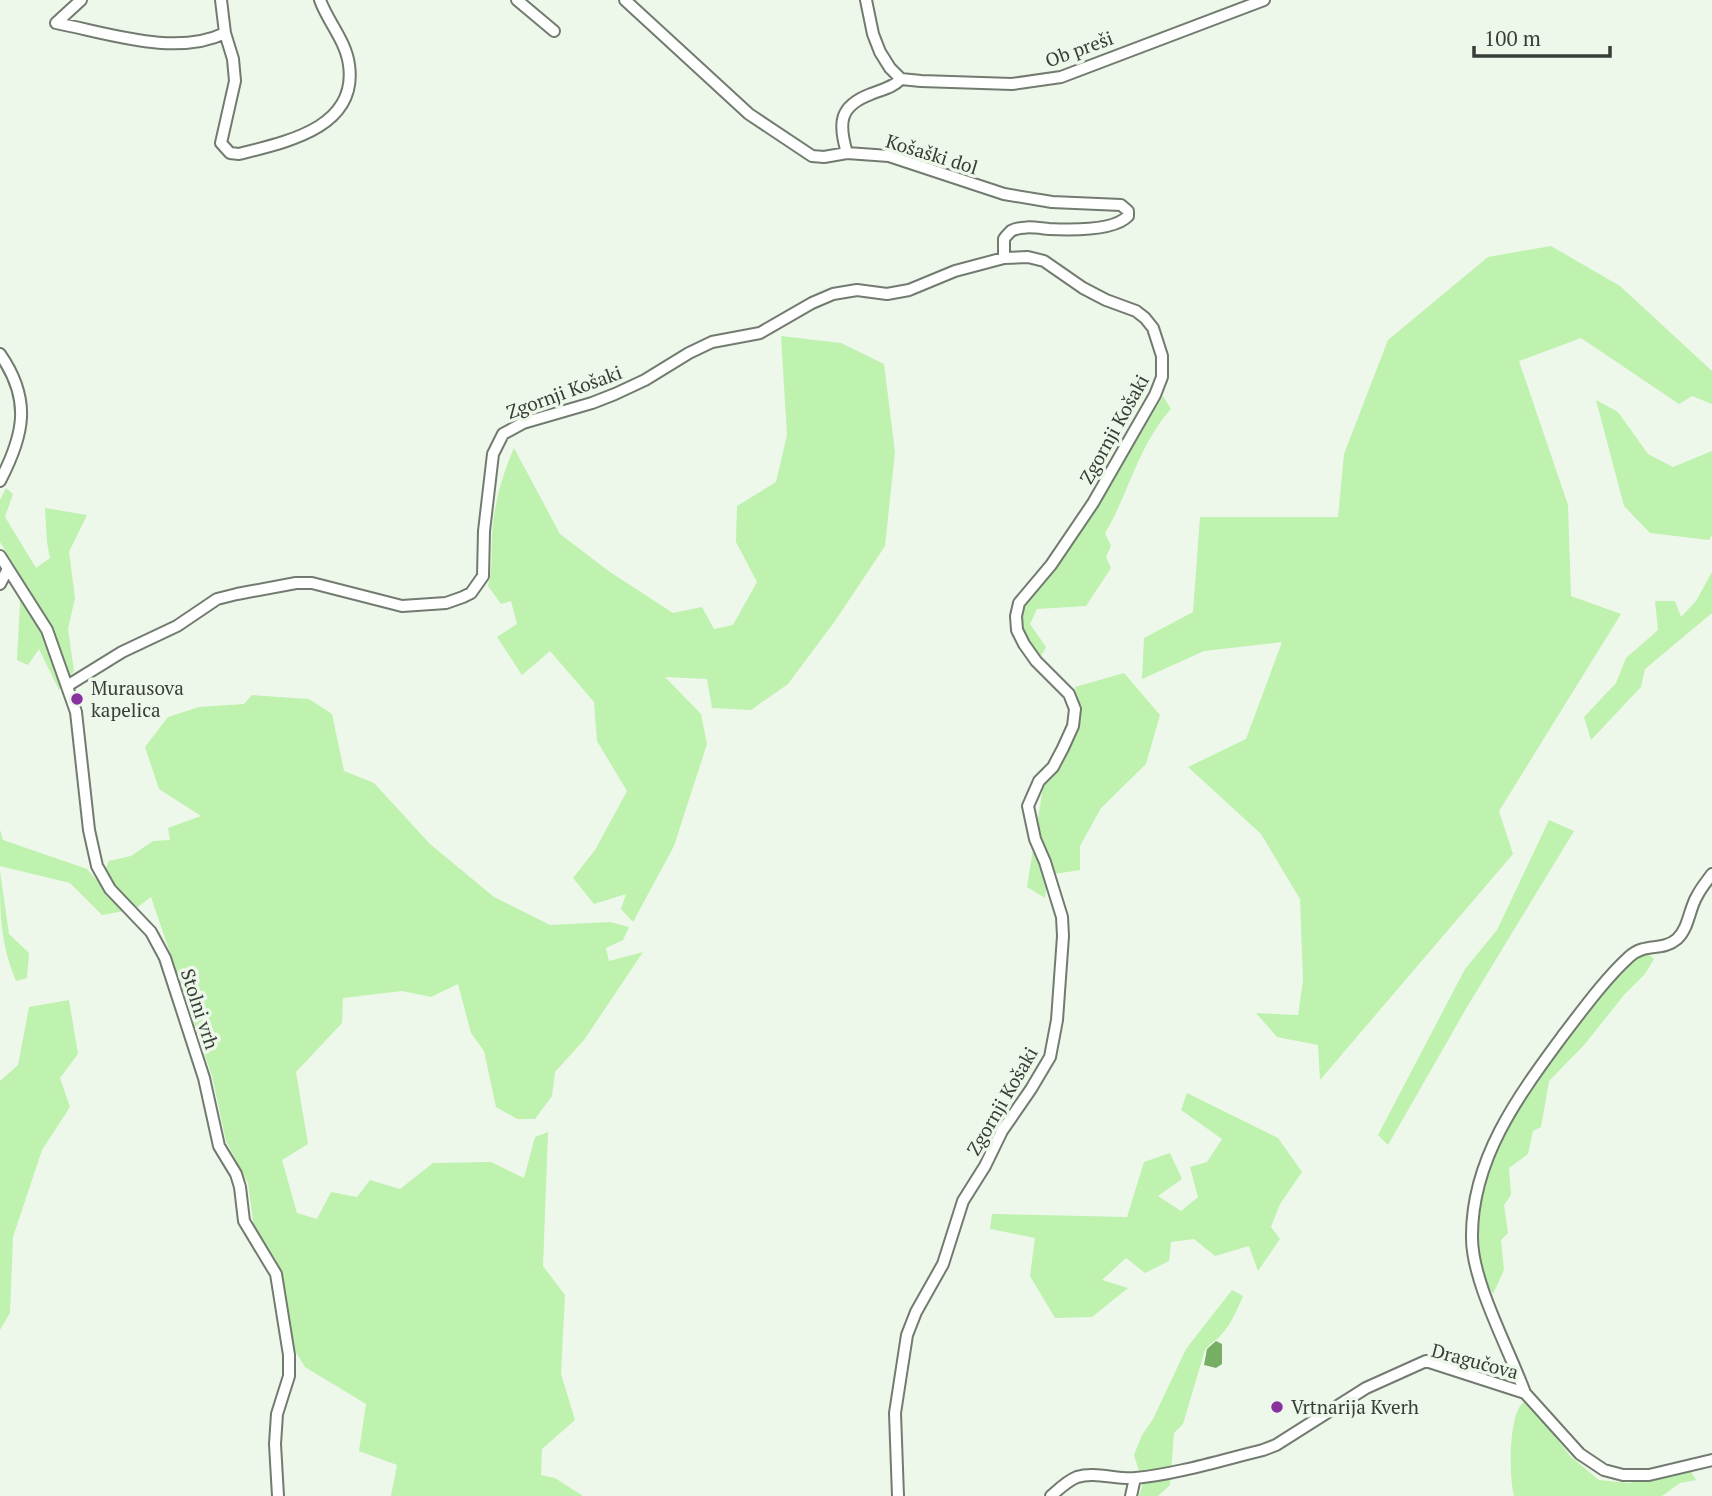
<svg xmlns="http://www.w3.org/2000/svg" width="1712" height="1496" font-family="'PT Serif',serif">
<rect width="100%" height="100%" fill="#edf8ea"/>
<path fill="#bff1af" d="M 1551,246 L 1620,286 L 1712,371 L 1712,404 L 1692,396 L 1679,404 L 1581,338 L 1519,361 L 1568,505 L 1571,596 L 1621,614 L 1499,811 L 1513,854 L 1320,1080 L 1318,1045 L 1277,1037 L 1256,1013 L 1298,1015 L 1303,981 L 1300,899 L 1261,834 L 1188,767 L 1246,739 L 1282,642 L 1204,651 L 1142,679 L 1144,638 L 1193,612 L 1200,517 L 1338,517 L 1344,454 L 1388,340 L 1488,257 Z
M 781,336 L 841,343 L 884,364 L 895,452 L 885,546 L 835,621 L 788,684 L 751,710 L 712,708 L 707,679 L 665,677 L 701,714 L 707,744 L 674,846 L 633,922 L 621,909 L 626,894 L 594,904 L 573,878 L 595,850 L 627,791 L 597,741 L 594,702 L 550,651 L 522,675 L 497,637 L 517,624 L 511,601 L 501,604 L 488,586 C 493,569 491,554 492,537 C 493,507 502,475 514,448 L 560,534 L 610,572 L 673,613 L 702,607 L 714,629 L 733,625 L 757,582 L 736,542 L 737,506 L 776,482 L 787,435 Z
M 1163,396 L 1171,409 C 1139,444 1129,493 1105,533 L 1111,546 L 1106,557 L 1111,568 L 1086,606 L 1037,609 L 1030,624 L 1046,647 L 1041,656 L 1025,637 L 1020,616 L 1023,602 L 1054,568 L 1088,521 Z
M 1596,400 L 1618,412 L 1648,454 L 1673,467 L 1712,451 L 1712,535 L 1709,540 L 1650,533 L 1624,506 Z
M 6,488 L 13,494 L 5,517 L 36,568 L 50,558 L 47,542 L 45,508 L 87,515 L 69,552 L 75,598 L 68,629 L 74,671 L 59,690 L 39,649 L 28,665 L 17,660 L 20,604 L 17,570 L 0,542 L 0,500 Z
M 1712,572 L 1712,613 L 1645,669 L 1641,687 L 1591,740 L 1584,717 L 1616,683 L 1626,658 L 1658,630 L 1655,601 L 1675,601 L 1681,617 L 1696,601 Z
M 1124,673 L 1160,715 L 1146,764 L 1101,808 L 1080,846 L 1080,870 L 1048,875 L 1045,898 L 1027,887 L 1043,787 L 1068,749 L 1078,727 L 1081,710 L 1075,687 Z
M 252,695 L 309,699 L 332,714 L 344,771 L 374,783 L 430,844 L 494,897 L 550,925 L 610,922 L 629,927 L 623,940 L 606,948 L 609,961 L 643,952 L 584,1040 L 555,1072 L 552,1096 L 535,1119 L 517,1119 L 496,1107 L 484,1051 L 471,1033 L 458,984 L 431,997 L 402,991 L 343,998 L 342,1023 L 296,1072 L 308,1144 L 282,1160 L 297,1213 L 317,1219 L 331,1192 L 357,1197 L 370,1180 L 400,1189 L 433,1163 L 491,1162 L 524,1178 L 535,1137 L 548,1132 L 543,1266 L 565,1295 L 561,1374 L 575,1420 L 542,1449 L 541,1475 L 555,1478 L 583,1496 L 391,1496 L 397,1465 L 359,1451 L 366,1404 L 305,1367 L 292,1346 L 283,1276 L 275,1258 L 254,1228 L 248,1183 L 226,1141 L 212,1076 L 151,897 L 135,909 L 114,887 L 105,870 L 109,861 L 131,856 L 153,841 L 170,840 L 168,828 L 201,816 L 159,789 L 145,747 L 168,717 L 199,707 L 244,704 Z
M 1549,820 L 1574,831 L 1467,1007 L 1388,1145 L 1378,1135 L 1465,969 L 1497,930 Z
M 0,830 L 3,840 L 87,869 L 124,911 L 102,915 L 70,883 L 0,866 Z
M 0,871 L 9,934 L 29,953 L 27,978 L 16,981 C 0,942 0,914 0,871 Z
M 1645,951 L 1654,959 L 1645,974 L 1624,995 L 1585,1044 L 1549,1081 L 1541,1127 L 1533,1131 L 1528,1154 L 1509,1168 L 1511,1195 L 1504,1205 L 1508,1233 L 1501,1240 L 1504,1270 L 1493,1294 L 1480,1272 L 1477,1222 L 1485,1180 L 1498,1140 L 1562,1044 L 1620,972 Z
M 69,1000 L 78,1054 L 60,1078 L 70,1107 L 42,1150 L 13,1237 L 10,1313 L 0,1330 L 0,1081 L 18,1065 L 29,1007 Z
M 1187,1093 L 1278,1138 L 1302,1172 L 1280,1204 L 1271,1227 L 1280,1239 L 1258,1271 L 1249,1246 L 1215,1256 L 1194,1239 L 1171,1242 L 1169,1261 L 1145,1273 L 1126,1258 L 1102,1280 L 1128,1288 L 1092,1317 L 1055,1318 L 1030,1276 L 1035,1238 L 990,1229 L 992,1214 L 1127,1217 L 1144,1162 L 1170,1153 L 1182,1179 L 1158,1196 L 1181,1211 L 1198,1197 L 1190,1167 L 1207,1162 L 1222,1139 L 1181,1110 Z
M 1232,1290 L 1243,1296 C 1237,1310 1232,1323 1221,1335 C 1215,1342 1211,1342 1205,1350 L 1183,1424 L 1174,1433 L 1170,1485 L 1158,1496 L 1139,1496 L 1143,1484 L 1134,1455 L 1142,1435 L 1153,1419 L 1186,1349 Z
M 1524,1402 L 1528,1402 L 1570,1456 L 1599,1480 L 1629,1483 L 1689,1468 L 1696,1480 L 1680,1483 L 1662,1496 L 1514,1496 C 1509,1478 1508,1413 1524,1402 Z"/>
<path fill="#76af63" d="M 1216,1341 L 1222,1344 L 1222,1364 L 1216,1368 L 1204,1365 L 1207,1349 Z"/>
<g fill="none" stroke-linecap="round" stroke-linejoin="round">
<defs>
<path id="street" d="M 81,0 L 56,23 C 108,33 176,57 225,33
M 221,0 L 225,33 L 233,59 L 235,81 L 221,143 L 230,153 L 239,154 C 286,142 358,128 349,65 C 346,41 328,22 320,0
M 517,0 L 554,31
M 625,0 L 749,114 L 812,156 L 824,157 L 847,153 L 889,156 L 1004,194 L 1052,202 L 1121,205 L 1128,211 L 1128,216 C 1114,231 1070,230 1049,229 C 1038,228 1022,225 1011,231 C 1010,232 1005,237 1004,239 L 1004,258
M 866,0 L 873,34 L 880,52 L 890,68 L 901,79 L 921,81 L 1012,84 L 1061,77 L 1264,0
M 847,153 C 838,123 839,106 871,94 C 883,89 892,88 901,79
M 0,354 C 32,400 24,435 0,481
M 0,556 L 47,630 L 76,712 L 89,830 L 97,866 L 110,889 L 151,932 L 165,958 L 204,1078 L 219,1146 L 236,1174 L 240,1187 L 244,1221 L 276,1274 L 289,1355 L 289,1376 L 277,1414 L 275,1444 L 278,1496
M 0,584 L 8,569
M 67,686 L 122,652 L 177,626 L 217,599 L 237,594 L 296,583 L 312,583 L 402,606 L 446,603 L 463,597 L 471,593 L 483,576 L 484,531 L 493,454 L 503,434 L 523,423 L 592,403 L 615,394 L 645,380 L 689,353 L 712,342 L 760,333 L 812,303 L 833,294 L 857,290 L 887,294 L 909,290 L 955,271 L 1004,258 L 1028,257 L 1044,261 L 1083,288 L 1106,300 L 1136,311 L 1145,318 L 1153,328 L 1162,356 L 1162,377 L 1155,395 L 1093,503 L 1051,565 L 1019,603 L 1016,616 L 1017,630 L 1024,644 L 1036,661 L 1069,694 L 1075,709 L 1073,726 L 1063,748 L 1053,767 L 1039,781 L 1028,806 L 1035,839 L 1045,862 L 1062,917 L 1063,936 L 1057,1020 L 1050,1057 L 1031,1089 L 1002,1131 L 985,1166 L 963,1201 L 943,1264 L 916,1312 L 907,1335 L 895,1413 L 898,1496
M 1525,1393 C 1509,1349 1472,1282 1472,1238 C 1471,1159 1519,1095 1564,1034 C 1584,1008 1605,979 1629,957 C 1645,942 1662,952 1677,939 C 1689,928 1689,909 1697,896 C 1701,888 1707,881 1712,874
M 1051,1496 C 1059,1489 1067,1481 1077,1477 C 1095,1471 1117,1480 1136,1478 C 1177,1474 1222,1460 1263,1450 L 1276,1445 L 1366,1388 L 1426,1361 L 1525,1393 L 1580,1454 L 1604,1470 L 1623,1475 L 1649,1475 L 1712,1460
M 1131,1496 L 1135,1478"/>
</defs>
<use href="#street" stroke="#727b6f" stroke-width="14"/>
<use href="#street" stroke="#fff" stroke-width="10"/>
</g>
<g fill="#88329f" stroke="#edf8ea" stroke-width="2.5">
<circle cx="77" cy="699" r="7"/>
<circle cx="1277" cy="1407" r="7"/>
</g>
<g text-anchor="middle" stroke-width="7" stroke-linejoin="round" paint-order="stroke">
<g font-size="19" fill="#393d38" stroke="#edf8ea">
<text transform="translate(1079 49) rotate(-20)" y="7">Ob preši</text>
<text transform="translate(932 154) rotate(17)" y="7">Košaški dol</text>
<text transform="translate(564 392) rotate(-20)" y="7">Zgornji Košaki</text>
<text transform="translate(1114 429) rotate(-61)" y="7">Zgornji Košaki</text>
<text transform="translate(200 1009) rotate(72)" y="7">Stolni vrh</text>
<text transform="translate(1002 1101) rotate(-60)" y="7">Zgornji Košaki</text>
<text transform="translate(1475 1361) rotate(15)" y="7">Dragučova</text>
</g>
<g font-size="19" fill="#393d38" stroke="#edf8ea" text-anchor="start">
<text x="91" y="695">Murausova<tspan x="91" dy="22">kapelica</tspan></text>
<text x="1291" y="1414">Vrtnarija Kverh</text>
</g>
</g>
<path d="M1474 46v10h136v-10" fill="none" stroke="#393d38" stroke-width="3.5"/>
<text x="1484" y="46" font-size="21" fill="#393d38" stroke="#edf8ea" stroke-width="5" paint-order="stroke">100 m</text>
</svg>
